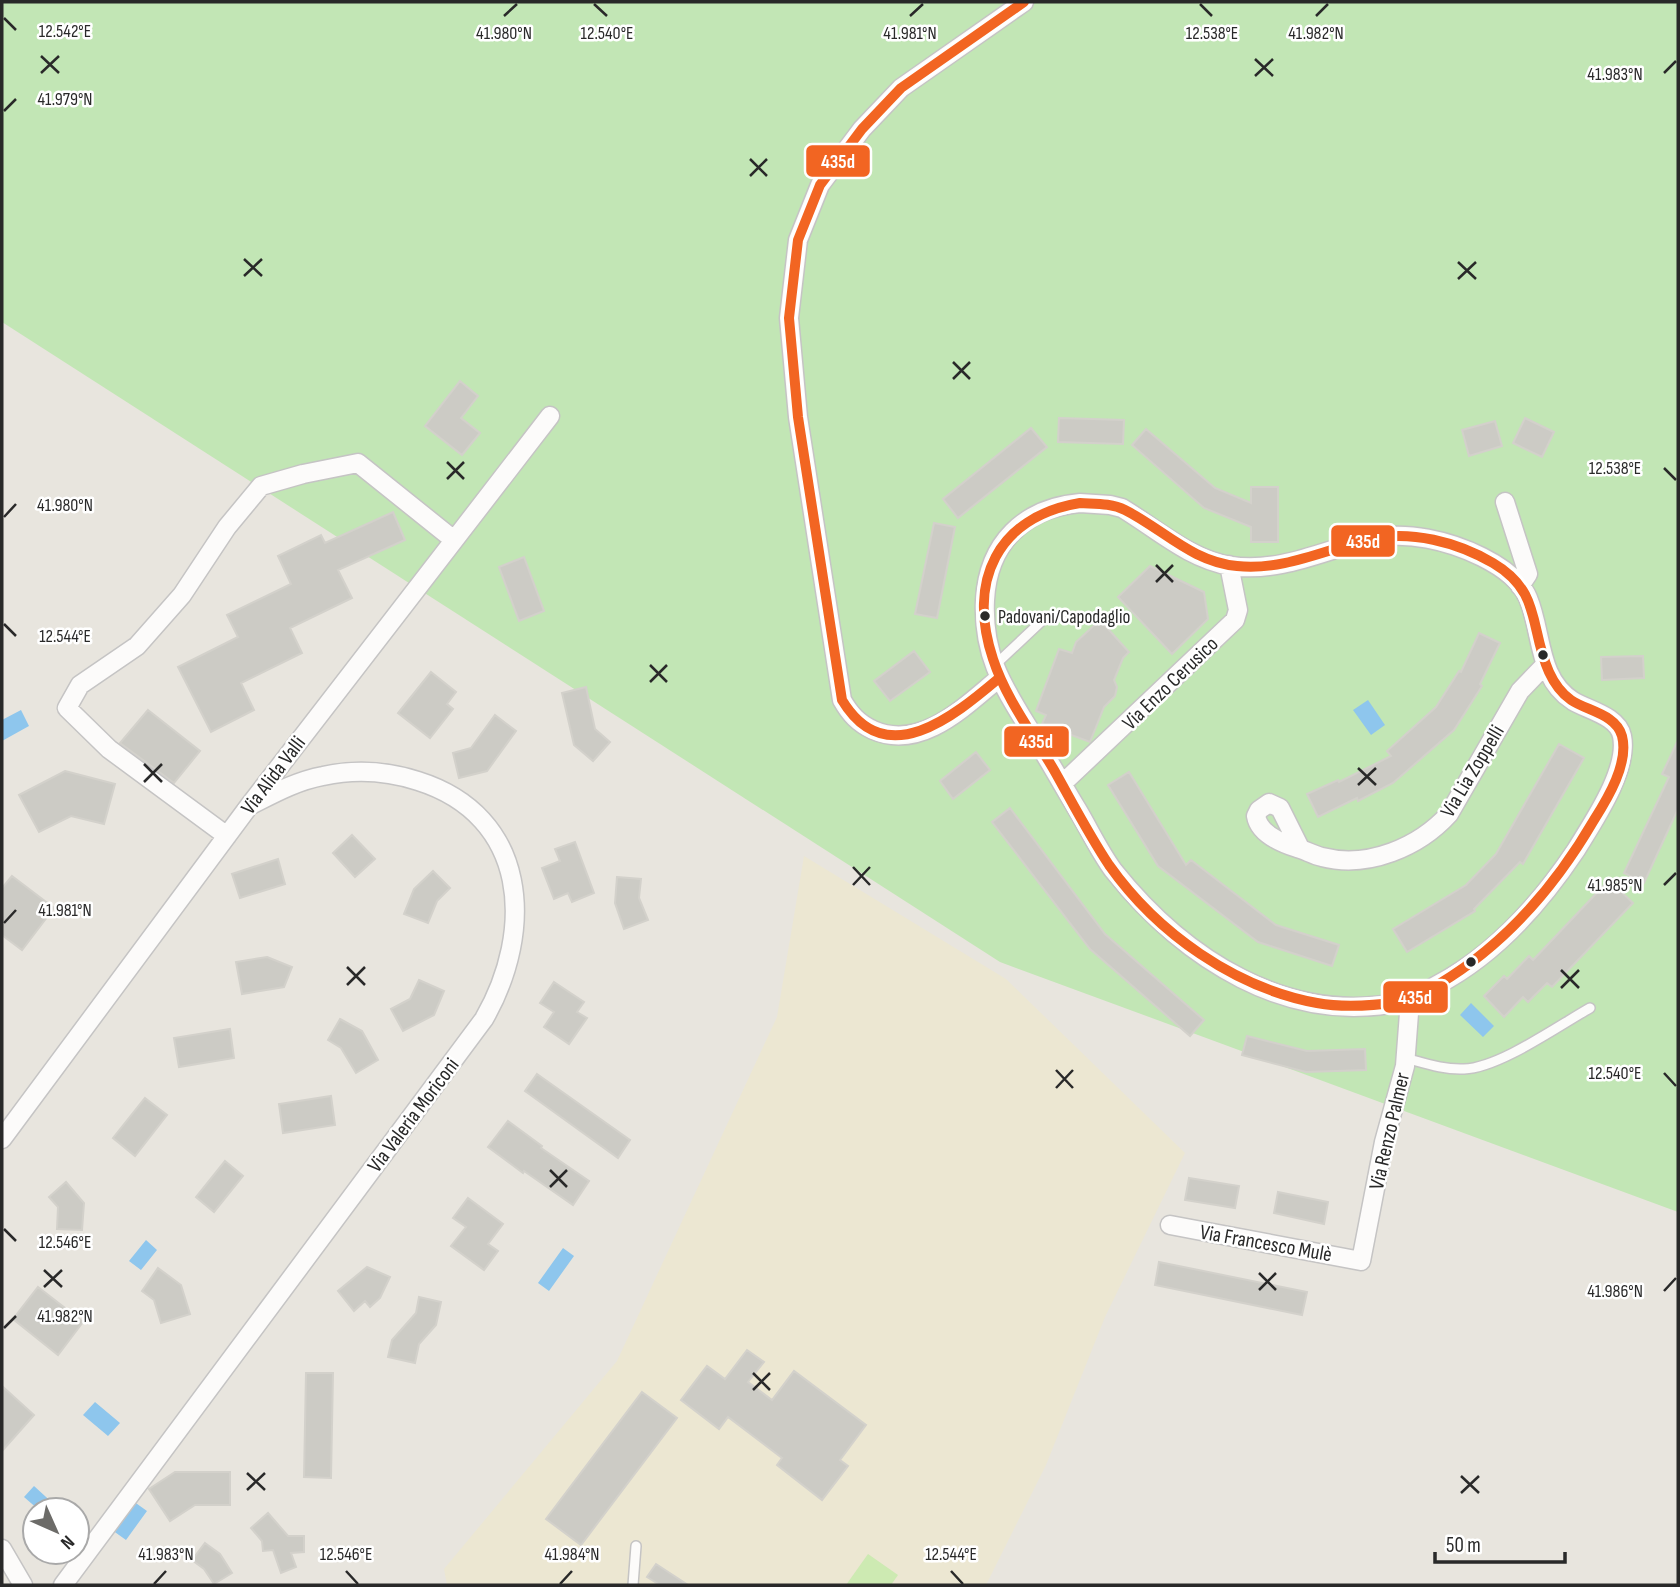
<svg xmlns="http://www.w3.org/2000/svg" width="1680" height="1587" font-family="'Sofia Sans Condensed',sans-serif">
<rect width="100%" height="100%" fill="#e8e5de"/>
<path fill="#ece7d2" d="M 804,856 L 1006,979 L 1185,1153 L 1105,1317 L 1046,1465 L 986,1585 L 447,1585 L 444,1569 L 617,1361 L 777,1017 Z"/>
<path fill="#c2e6b5" d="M 2,2 L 1678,2 L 1678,1212 L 1000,962 L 2,322 Z"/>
<path fill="#cdeab2" d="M 868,1554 L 898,1575 L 891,1585 L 846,1585 Z"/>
<path fill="#8ec6ed" d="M 1368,700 L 1385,725 L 1371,735 L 1353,710 Z
M 21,710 L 29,726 L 2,741 L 2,720 Z
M 1471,1003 L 1494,1026 L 1483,1037 L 1460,1015 Z
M 146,1240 L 157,1250 L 141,1270 L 129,1261 Z
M 563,1248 L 574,1256 L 549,1291 L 538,1283 Z
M 95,1402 L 120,1423 L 108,1436 L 83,1415 Z
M 34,1486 L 57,1507 L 54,1510 L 39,1510 L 24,1497 Z
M 133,1501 L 147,1511 L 126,1540 L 112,1530 Z"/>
<path fill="#cccbc5" stroke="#d3d1cb" stroke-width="2" d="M 460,381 L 478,396 L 461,418 L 480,433 L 462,455 L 425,426 Z
M 1059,418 L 1124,420 L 1123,444 L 1058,442 Z
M 1525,418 L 1554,432 L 1542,457 L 1513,443 Z
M 1495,421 L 1502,446 L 1469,456 L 1462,430 Z
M 1031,428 L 1047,447 L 958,518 L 943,499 Z
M 1146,429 L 1215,488 L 1251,503 L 1251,487 L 1278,487 L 1278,542 L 1251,542 L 1251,527 L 1204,508 L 1132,445 Z
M 393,512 L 405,540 L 338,570 L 352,598 L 290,628 L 302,653 L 241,683 L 254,710 L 211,732 L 178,667 L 238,637 L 227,615 L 291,584 L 278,556 L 321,535 L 325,543 Z
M 934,523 L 955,527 L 937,618 L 915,614 Z
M 524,557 L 544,611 L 519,621 L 499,567 Z
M 1150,566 L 1204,592 L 1208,619 L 1172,654 L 1118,597 Z
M 1100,620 L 1129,652 L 1123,658 L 1114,680 L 1117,687 L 1115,696 L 1104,707 L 1090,742 L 1042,724 L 1046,715 L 1036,711 L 1059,649 L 1072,653 L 1076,642 Z
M 1479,633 L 1500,643 L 1480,684 L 1482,686 L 1454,730 L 1393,783 L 1358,801 L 1357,798 L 1318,817 L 1307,794 L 1338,780 L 1339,782 L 1391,756 L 1387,751 L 1436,707 L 1459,671 L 1461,672 Z
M 914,651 L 930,672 L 890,701 L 874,681 Z
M 1643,656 L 1644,678 L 1602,680 L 1601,657 Z
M 431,672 L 456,692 L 447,704 L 453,709 L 430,738 L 398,713 Z
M 586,687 L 595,729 L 610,742 L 593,761 L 574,745 L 562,693 Z
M 148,710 L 200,751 L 174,783 L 120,743 Z
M 495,715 L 516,731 L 487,771 L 459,778 L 453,753 L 471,748 Z
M 1678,740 L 1678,809 L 1644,883 L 1624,873 L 1669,777 L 1662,774 Z
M 1559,744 L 1584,758 L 1523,864 L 1520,862 L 1474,909 L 1475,911 L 1407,952 L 1393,929 L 1466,885 L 1496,854 Z
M 976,752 L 990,770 L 953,799 L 940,781 Z
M 65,771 L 115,784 L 104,824 L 71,816 L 39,832 L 19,795 Z
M 1129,772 L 1186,865 L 1191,860 L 1276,925 L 1339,945 L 1332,966 L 1258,942 L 1158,866 L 1108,785 Z
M 1010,808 L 1105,934 L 1204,1020 L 1190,1036 L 1090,949 L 992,822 Z
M 352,835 L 375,859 L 355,877 L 333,853 Z
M 575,842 L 594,893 L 572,902 L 568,893 L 554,899 L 542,868 L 560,861 L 555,849 Z
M 278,859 L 285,884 L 240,898 L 232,874 Z
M 433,871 L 450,888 L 437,901 L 428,923 L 404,914 L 414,889 Z
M 12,876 L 54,908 L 22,950 L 2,935 L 2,888 Z
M 617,877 L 641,879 L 639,898 L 648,920 L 624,929 L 615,903 Z
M 1609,880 L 1633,903 L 1552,987 L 1547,983 L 1528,1002 L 1523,997 L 1504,1017 L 1484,996 L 1504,976 L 1507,979 L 1529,956 L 1533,960 Z
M 267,957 L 292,967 L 284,987 L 242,994 L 236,962 Z
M 419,980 L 444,991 L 434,1015 L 403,1031 L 391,1009 L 410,999 Z
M 554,982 L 584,1002 L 577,1012 L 587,1018 L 569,1044 L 544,1027 L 554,1012 L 540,1003 Z
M 340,1019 L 362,1031 L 378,1060 L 356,1073 L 341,1048 L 328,1040 Z
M 230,1029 L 234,1058 L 179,1067 L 174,1038 Z
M 1247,1036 L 1307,1051 L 1365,1049 L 1366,1070 L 1306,1072 L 1242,1055 Z
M 537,1074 L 630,1140 L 618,1158 L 525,1091 Z
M 331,1096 L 335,1125 L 283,1133 L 279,1104 Z
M 145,1098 L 167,1115 L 135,1156 L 113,1138 Z
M 508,1121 L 542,1146 L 541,1148 L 589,1181 L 573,1205 L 524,1171 L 523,1173 L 488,1147 Z
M 225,1161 L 243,1176 L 214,1212 L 196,1197 Z
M 1189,1178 L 1239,1186 L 1235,1208 L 1185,1200 Z
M 66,1182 L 84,1203 L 82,1230 L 57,1229 L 58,1207 L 49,1197 Z
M 1278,1192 L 1328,1202 L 1324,1224 L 1274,1213 Z
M 468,1198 L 503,1224 L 488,1244 L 498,1251 L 484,1270 L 451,1246 L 466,1227 L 453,1218 Z
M 1159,1262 L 1307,1292 L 1302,1315 L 1155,1285 Z
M 367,1267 L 390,1277 L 380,1298 L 370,1307 L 365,1301 L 354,1311 L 338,1291 Z
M 158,1268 L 181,1285 L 190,1314 L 161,1323 L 154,1300 L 142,1291 Z
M 38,1287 L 83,1322 L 58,1355 L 13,1319 Z
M 419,1297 L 441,1302 L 436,1325 L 419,1344 L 415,1363 L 388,1357 L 392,1340 L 416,1313 Z
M 747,1350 L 764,1362 L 748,1382 L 772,1400 L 794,1371 L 866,1425 L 840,1460 L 848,1466 L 822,1500 L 777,1465 L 782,1458 L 728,1417 L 719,1429 L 681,1400 L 707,1366 L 725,1379 Z
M 306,1373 L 333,1373 L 331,1478 L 304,1477 Z
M 2,1386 L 34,1415 L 2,1451 Z
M 642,1392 L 677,1418 L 581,1545 L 546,1519 Z
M 175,1472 L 230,1472 L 230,1505 L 195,1505 L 170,1521 L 149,1489 Z
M 268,1513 L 288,1536 L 304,1536 L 304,1552 L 291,1553 L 296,1567 L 281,1573 L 273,1550 L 263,1551 L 262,1541 L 251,1528 Z
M 205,1543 L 220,1554 L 232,1573 L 214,1584 L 204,1569 L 192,1560 Z
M 656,1564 L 688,1585 L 660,1585 L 647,1577 Z"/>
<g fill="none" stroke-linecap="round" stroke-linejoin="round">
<defs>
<path id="lane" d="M 995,665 L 1045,618
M 1405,1058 C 1424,1063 1444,1070 1464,1069 C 1499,1068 1558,1026 1590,1008
M 633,1585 L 636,1546"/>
<path id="street" d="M 1505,502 L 1528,574 L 1520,586
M 1080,503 L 1110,505 L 1122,508 C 1157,529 1189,559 1231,566 C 1281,573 1324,550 1370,539 C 1406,530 1450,541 1482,557 C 1500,566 1520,579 1528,598 C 1543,634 1537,678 1573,701 C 1588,710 1618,716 1622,736 C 1629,770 1593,822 1576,850 C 1540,904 1495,955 1437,985 C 1427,991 1417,998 1405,1001 C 1289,1028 1183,958 1113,870 C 1099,851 1089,829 1077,809 C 1063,786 1050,762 1036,740 C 1007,692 982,660 985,600 C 988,543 1024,508 1080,503 Z
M 998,679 C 964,707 921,751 873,730 C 858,723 850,714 842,700 L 798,417 L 789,318 L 798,240 L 820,185 L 862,129 L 901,88 L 1024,2
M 1062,784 L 1235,620 L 1238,610 L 1229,565
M 227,836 L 109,749 L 67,708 L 80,685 L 137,646 L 182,595 L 227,527 L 261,486 L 303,474 L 358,463 L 454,540
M 1300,848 L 1280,808 L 1269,803 L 1259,810 L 1256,816 C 1259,834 1281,843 1297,848 C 1305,850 1313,855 1322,857 C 1368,869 1419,847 1449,814 L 1520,691 L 1545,665
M 2,1139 L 249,806 L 550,416
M 1170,1225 L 1361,1261 L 1384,1142 L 1405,1066 L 1410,1000
M 2,1549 L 23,1585
M 63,1585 L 484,1019 C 535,930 529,816 418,781 C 387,771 355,769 323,776 C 296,781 273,794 249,806"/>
</defs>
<use href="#lane" stroke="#c5c4c4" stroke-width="12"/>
<use href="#street" stroke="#c5c4c4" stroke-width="21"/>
<use href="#lane" stroke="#fcfbfa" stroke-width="9"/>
<use href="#street" stroke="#fcfbfa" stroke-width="18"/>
<defs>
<path id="bus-1" d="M 1080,503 C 1095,504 1111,503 1125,510 C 1163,529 1192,562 1237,566 C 1284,571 1326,549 1370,539 C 1411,530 1457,542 1493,563 C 1542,592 1529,627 1549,672 C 1554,683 1561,693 1571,700 C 1587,711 1616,714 1622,736 C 1629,763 1608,798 1594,820 C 1555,887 1506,944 1439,984 C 1426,992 1414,1000 1398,1002 C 1371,1006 1344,1008 1317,1003 C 1235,988 1157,933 1109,865 C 1089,835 1072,802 1054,770 C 1033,734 1006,699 993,659 C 967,581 997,517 1080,503 Z
M 998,679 C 954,716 886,773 842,700 L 798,417 L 789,318 L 798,240 L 820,185 L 862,129 L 901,88 L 1024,2"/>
</defs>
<use href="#bus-1" stroke="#fff" stroke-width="16"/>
<use href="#bus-1" stroke="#f26522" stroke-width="10"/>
</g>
<path fill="none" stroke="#292929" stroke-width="2.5" d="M 594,4 L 607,16M 1200,4 L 1212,16M 504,16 L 517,4M 910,16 L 923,4M 1316,16 L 1328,4M 4,18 L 16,30M 41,56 L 59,73M 1255,59 L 1273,76M 41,73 L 59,56M 1664,73 L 1676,61M 1255,76 L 1273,59M 4,111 L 16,99M 750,159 L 767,176M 750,176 L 767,159M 244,259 L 262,276M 1458,262 L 1476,279M 244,276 L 262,259M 1458,279 L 1476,262M 953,362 L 970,379M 953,379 L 970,362M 447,462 L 464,479M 1664,468 L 1676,480M 447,479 L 464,462M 4,517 L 16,504M 1156,565 L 1173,582M 1156,582 L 1173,565M 4,624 L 16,636M 650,665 L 667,682M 650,682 L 667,665M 144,764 L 162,782M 1358,768 L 1376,785M 144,782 L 162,764M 1358,785 L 1376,768M 853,867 L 870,885M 853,885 L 870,867M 1664,885 L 1676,873M 4,923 L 16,910M 347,967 L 365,985M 1561,970 L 1579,988M 347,985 L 365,967M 1561,988 L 1579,970M 1056,1070 L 1073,1088M 1664,1073 L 1676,1086M 1056,1088 L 1073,1070M 550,1170 L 567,1187M 550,1187 L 567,1170M 4,1229 L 16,1241M 44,1270 L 62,1287M 1259,1273 L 1276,1290M 44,1287 L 62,1270M 1259,1290 L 1276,1273M 1664,1291 L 1676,1278M 4,1328 L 16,1316M 753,1373 L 770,1390M 753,1390 L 770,1373M 247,1473 L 265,1490M 1461,1476 L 1479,1493M 247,1490 L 265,1473M 1461,1493 L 1479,1476M 346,1571 L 358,1584M 951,1571 L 963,1584M 154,1584 L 166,1571M 560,1584 L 572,1571"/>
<g fill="#292929" stroke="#fff" stroke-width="2.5">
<circle cx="985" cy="616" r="6"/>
<circle cx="1543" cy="655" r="6"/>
<circle cx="1471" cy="962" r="6"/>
</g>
<g text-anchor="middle" stroke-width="5" stroke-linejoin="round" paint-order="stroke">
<g font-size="19" fill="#292929" stroke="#fff" text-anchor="start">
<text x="998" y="623">Padovani/Capodaglio</text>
</g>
<g font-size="21" fill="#292929" stroke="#fff">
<text transform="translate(1170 683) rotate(-44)" y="7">Via Enzo Cerusico</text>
<text transform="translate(1472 771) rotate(-59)" y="7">Via Lia Zoppelli</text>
<text transform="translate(273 775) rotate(-53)" y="7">Via Alida Valli</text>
<text transform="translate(413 1115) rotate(-53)" y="7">Via Valeria Moriconi</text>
<text transform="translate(1389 1131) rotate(-77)" y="7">Via Renzo Palmer</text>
<text transform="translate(1266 1243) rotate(10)" y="7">Via Francesco Mulè</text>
</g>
</g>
<g font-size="18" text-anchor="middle" fill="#292929" stroke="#fff" stroke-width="5" stroke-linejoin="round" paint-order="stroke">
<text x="65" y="37">12.542°E</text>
<text x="504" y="39">41.980°N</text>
<text x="607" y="39">12.540°E</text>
<text x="910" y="39">41.981°N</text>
<text x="1212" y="39">12.538°E</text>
<text x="1316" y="39">41.982°N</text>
<text x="1615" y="80">41.983°N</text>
<text x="65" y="105">41.979°N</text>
<text x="1615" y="474">12.538°E</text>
<text x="65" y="511">41.980°N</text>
<text x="65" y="642">12.544°E</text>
<text x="1615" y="891">41.985°N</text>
<text x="65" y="916">41.981°N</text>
<text x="1615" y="1079">12.540°E</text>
<text x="65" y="1248">12.546°E</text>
<text x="1615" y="1297">41.986°N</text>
<text x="65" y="1322">41.982°N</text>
<text x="166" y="1560">41.983°N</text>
<text x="572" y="1560">41.984°N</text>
<text x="346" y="1560">12.546°E</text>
<text x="951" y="1560">12.544°E</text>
</g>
<g stroke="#fff" stroke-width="2.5">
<rect x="805" y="144" width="66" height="34" rx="7" fill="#f26522"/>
<rect x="1330" y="524" width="66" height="34" rx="7" fill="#f26522"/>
<rect x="1003" y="725" width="67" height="33" rx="7" fill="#f26522"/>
<rect x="1382" y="980" width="67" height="34" rx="7" fill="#f26522"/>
</g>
<g font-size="19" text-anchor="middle" font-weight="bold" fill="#fff">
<text x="838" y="168">435d</text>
<text x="1363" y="548">435d</text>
<text x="1036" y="748">435d</text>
<text x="1415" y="1004">435d</text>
</g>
<rect width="1680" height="1587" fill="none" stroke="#292929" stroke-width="7"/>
<g transform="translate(56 1531) rotate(135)"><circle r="33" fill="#ffffff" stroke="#a9a9a9" stroke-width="2"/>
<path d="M0-5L12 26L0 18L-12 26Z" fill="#6c6b68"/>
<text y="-10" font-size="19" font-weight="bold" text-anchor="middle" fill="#292929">N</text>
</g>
<path d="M1435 1552v10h130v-10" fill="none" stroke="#292929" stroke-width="3.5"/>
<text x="1446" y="1552" font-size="21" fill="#292929" stroke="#ffffff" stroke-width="5" paint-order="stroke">50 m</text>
</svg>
